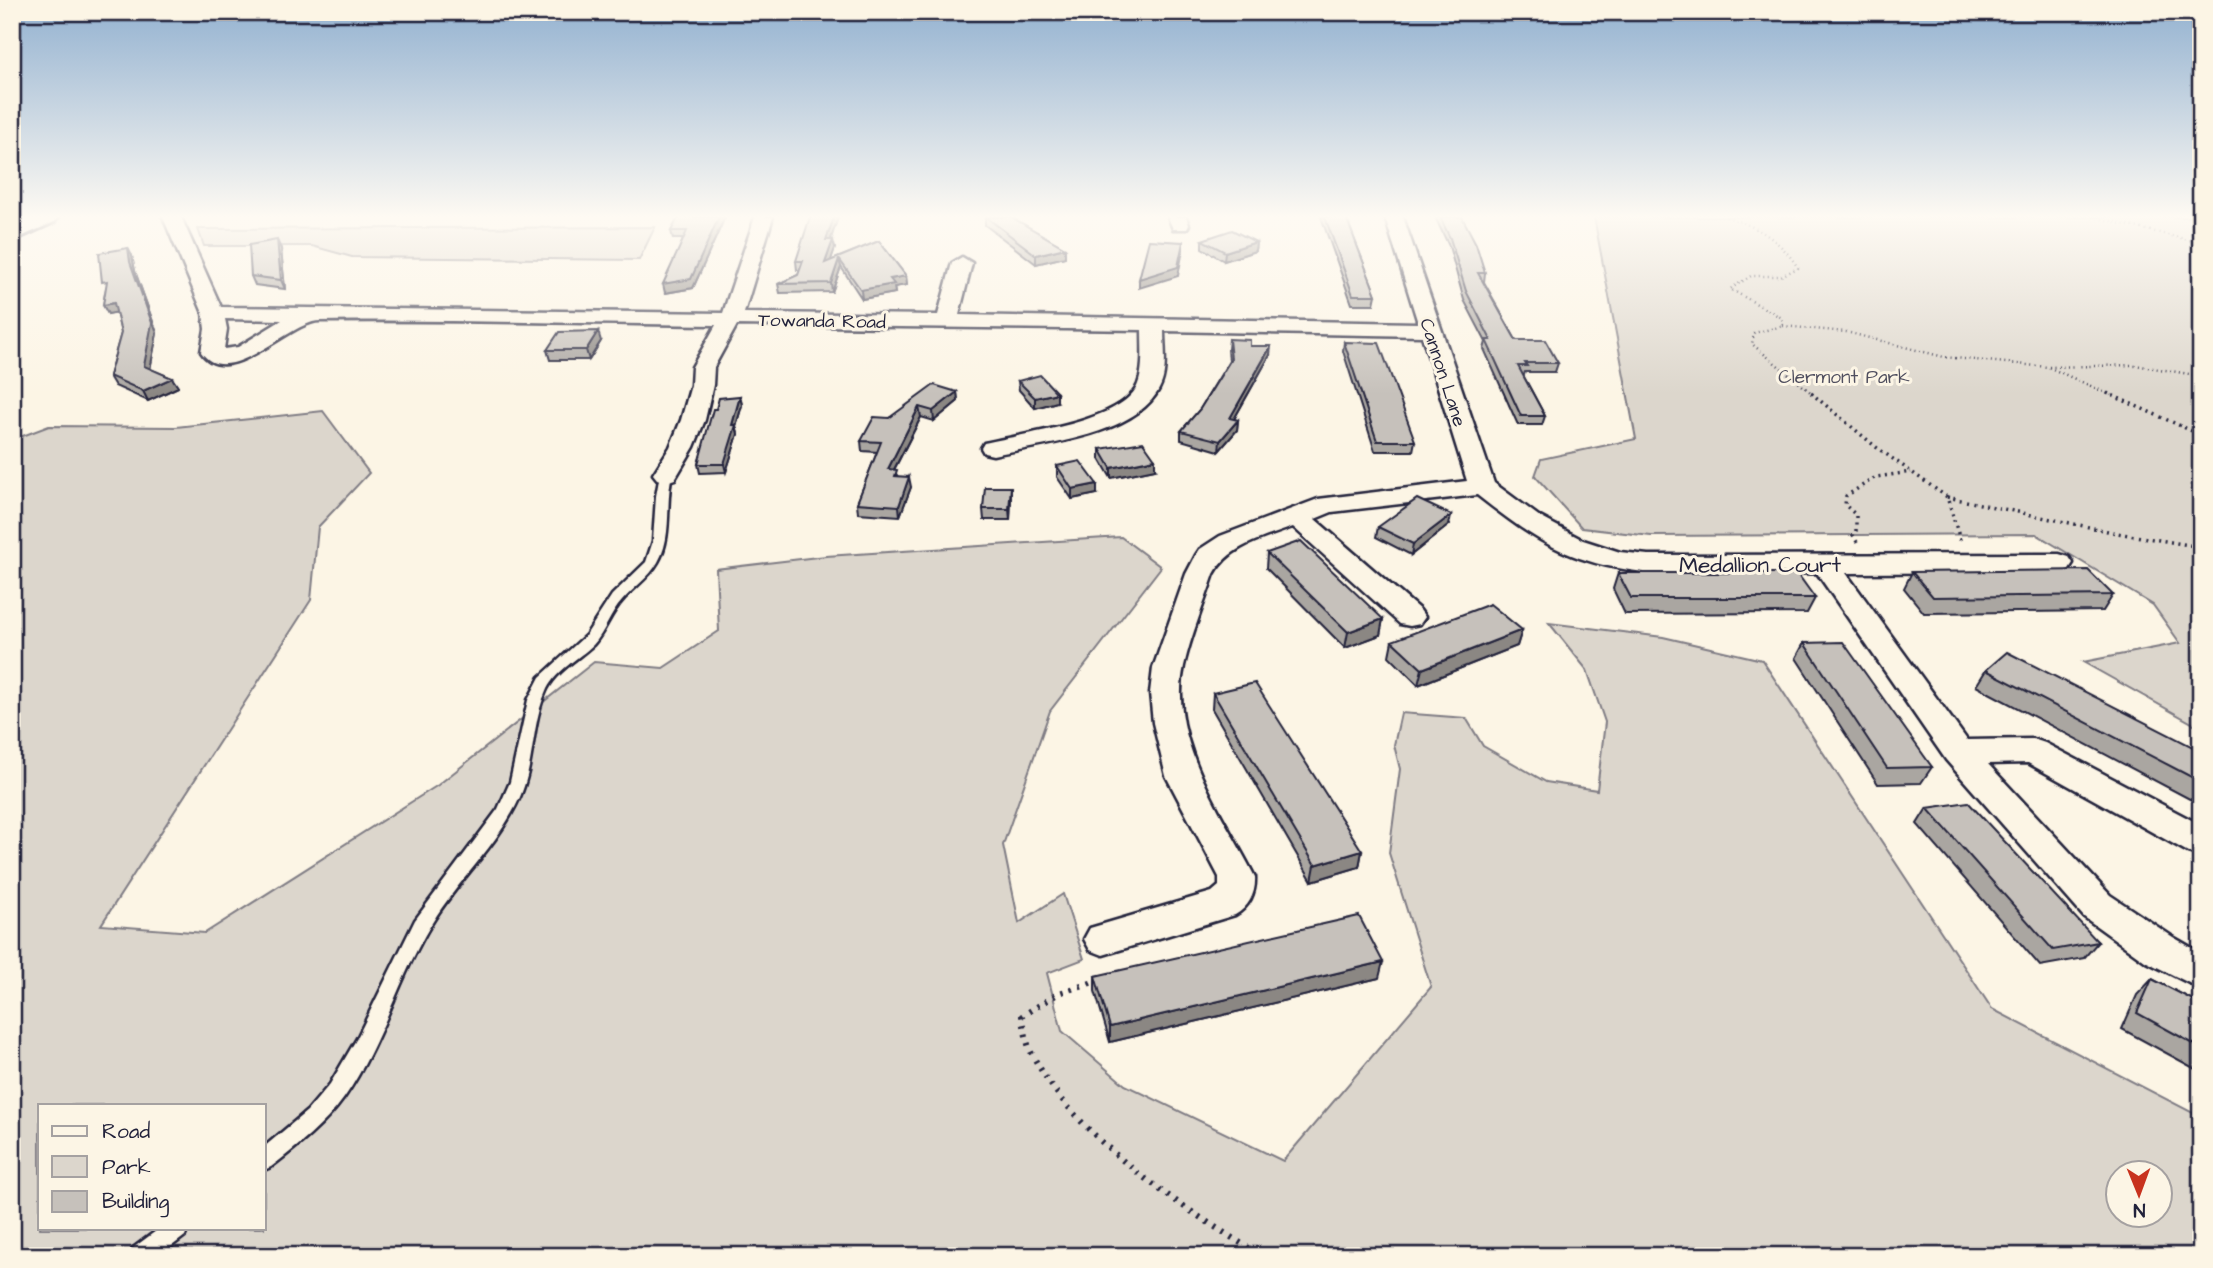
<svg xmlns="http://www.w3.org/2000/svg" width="2213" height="1268" font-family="'Architects Daughter',sans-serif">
<rect width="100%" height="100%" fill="#fcf5e5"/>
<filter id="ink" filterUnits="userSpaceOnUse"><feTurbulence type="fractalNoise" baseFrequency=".0143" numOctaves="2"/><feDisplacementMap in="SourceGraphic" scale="14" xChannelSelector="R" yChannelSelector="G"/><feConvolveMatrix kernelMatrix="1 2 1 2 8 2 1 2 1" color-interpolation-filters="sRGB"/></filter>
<g filter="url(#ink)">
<path fill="#dcd6cc" stroke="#7f7c84" stroke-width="2" fill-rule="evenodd" d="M 1594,217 L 2201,217 L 2201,728 L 2083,662 L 2180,643 L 2153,605 L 2036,534 L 1651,536 L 1582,528 L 1535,476 L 1541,459 L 1636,439 Z
M 655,227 L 639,260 L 352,257 L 312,246 L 204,246 L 198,229 Z
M 323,411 L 369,473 L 318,527 L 311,600 L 101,925 L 205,933 L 438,785 L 594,662 L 663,668 L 719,631 L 716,569 L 826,556 L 1121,537 L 1161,567 L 1050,711 L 1003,845 L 1019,923 L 1063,894 L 1084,959 L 1047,973 L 1062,1031 L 1125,1085 L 1283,1161 L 1431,987 L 1389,853 L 1400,769 L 1394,745 L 1401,713 L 1466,718 L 1483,746 L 1546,782 L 1597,790 L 1605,722 L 1587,670 L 1549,623 L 1663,637 L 1762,660 L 1992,1009 L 2201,1117 L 2201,1256 L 12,1256 L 12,440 L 49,426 L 176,427 ZM 40,1105 L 264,1105 L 264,1228 L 40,1228 ZM 2118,1174 L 2160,1174 L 2160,1216 L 2118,1216 Z"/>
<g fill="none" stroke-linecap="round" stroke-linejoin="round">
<defs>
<path id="lane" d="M 666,470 L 672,474 C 665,503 673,536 658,562 C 649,578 634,587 622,601 C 610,614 605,632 593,645 C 578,659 557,670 547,689 C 531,723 535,763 520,797 C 499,844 459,879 432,923 C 398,978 382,1044 344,1098 C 324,1126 298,1146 271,1167 L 264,1170 L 264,1147 L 307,1111 L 330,1084 L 357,1038 L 415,920 L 498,809 L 510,782 L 528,700 L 540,677 L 586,635 L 612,595 L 646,562 L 653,541 L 656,496 L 660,474 Z
M 160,1228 L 188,1228 L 185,1236 L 159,1256 L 130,1256 L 133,1248 Z"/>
<path id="street" d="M 163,217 L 181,217 L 221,307 L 723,313 L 755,217 L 773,217 L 744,313 L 938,315 L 952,263 L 962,257 L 972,263 L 959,315 L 1418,323 L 1385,217 L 1403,217 L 1494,483 L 1540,517 L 1583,540 L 1620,552 L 1648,555 L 2059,554 L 2069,557 L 2073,563 L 2069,569 L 2059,572 L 1846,573 L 1967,740 L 2033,739 L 2045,743 L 2201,825 L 2201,856 L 2188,852 L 2028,763 L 1988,764 L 2110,895 L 2173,937 L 2201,953 L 2201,989 L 2145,961 L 2084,917 L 1946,760 L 1817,573 C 1737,573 1636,585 1562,551 C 1531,537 1504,516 1477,495 L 1332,512 L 1315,519 L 1420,610 L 1425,617 L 1420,624 L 1410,626 L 1400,624 L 1293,527 C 1264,538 1229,545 1214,574 C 1204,604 1191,635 1184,666 C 1167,739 1224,816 1255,877 C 1256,893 1249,907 1235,915 L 1103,955 L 1090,950 L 1084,939 L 1090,928 L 1212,892 L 1219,886 L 1219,877 L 1166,776 L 1153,723 L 1150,693 L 1153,668 L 1186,574 L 1196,555 L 1200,549 L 1220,536 L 1318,499 L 1467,481 L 1422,336 L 1164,331 C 1164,349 1168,373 1159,389 C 1135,436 1040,445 993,455 L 984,453 L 981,448 L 984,443 C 1020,434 1124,422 1138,384 C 1144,368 1142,348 1142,330 L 737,325 L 714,367 L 713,385 L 705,420 L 694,447 L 675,479 L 666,482 L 657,479 L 653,474 L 670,447 L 681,420 L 691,385 L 692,367 L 716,325 C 584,324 452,319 320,321 C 289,321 229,392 201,352 L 205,329 L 203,313 ZM 225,319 L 282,320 L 238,347 L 224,349 L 227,329 Z
M 1168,217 L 1186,217 L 1189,225 L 1187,229 L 1173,229 Z"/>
<path id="secondary" d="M 28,217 L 58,217 L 54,222 L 12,241 L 12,225 Z"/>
</defs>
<use href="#lane" stroke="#22223b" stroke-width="5"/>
<use href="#street" stroke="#22223b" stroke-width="5"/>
<use href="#secondary" stroke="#22223b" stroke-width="6"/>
<path stroke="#22223b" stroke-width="2.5" stroke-dasharray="1 3.5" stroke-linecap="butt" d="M 1726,217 C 1757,226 1781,240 1798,268 L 1781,276 L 1751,276 L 1730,289 L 1782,318 L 1783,326 L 1754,333 L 1752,344 L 1814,395
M 2093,217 L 2201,243
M 1783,326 L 1846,332 L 1944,357 L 2048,367 L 2111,395
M 2049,367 L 2135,365 L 2201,376"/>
<path stroke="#22223b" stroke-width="3.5" stroke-dasharray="2 4.5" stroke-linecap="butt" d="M 1811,393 L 1876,447 L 1947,497 L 1961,543
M 2107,393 L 2201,435
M 1947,497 L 2117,533 L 2201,547
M 1857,542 L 1853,535 L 1856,531 L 1856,515 L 1845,505 L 1846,496 L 1876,477 L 1911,472"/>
<path stroke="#22223b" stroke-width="6" stroke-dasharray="2.5 7" stroke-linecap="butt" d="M 1100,980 L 1059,993 L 1022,1016 C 1025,1028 1026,1042 1031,1052 C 1076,1140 1179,1206 1262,1256"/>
<use href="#lane" fill="#fcf5e5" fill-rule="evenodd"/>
<use href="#street" fill="#fcf5e5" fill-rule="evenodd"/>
<use href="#secondary" fill="#fcf5e5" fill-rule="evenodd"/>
</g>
<path fill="#aaa6a1" stroke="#22223b" stroke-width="2" d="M 679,217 L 725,217 L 693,288 L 665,293 L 683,239 L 673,239 L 671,231 Z
M 838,217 L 830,240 L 835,248 L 830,261 L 879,241 L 906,276 L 907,285 L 894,287 L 895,293 L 862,299 L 841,267 L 832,292 L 780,293 L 778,284 L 798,275 L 800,270 L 797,270 L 796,261 Z
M 985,217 L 1011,217 L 1065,248 L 1065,257 L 1036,264 L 985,225 Z
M 1321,217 L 1346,217 L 1376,295 L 1374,304 L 1352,304 Z
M 1435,217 L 1462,217 L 1485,273 L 1484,282 L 1516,340 L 1558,363 L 1555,372 L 1525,372 L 1524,375 L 1523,375 L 1545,416 L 1542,425 L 1518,425 L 1484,349 L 1486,342 L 1464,300 L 1449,246 Z
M 1202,240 L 1256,242 L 1255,251 L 1224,261 L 1202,248 Z
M 281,249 L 285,289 L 255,285 L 251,276 Z
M 132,256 L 135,271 L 157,333 L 150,369 L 172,378 L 178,387 L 148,401 L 115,386 L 109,376 L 121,333 L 116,312 L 108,314 L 103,305 L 106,288 Z
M 1229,339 L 1250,346 L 1270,355 L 1234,419 L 1238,420 L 1237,430 L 1219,451 L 1181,440 L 1181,431 L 1200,409 L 1229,361 L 1228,349 Z
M 601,341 L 589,360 L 550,360 L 547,350 Z
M 1344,342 L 1415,441 L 1413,451 L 1375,451 L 1343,351 Z
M 1018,381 L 1057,402 L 1035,408 L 1019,390 Z
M 957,392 L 958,401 L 934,421 L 921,417 L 894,470 L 898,477 L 911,487 L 900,516 L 858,513 L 857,503 L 877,452 L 862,451 L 861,441 L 889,418 Z
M 740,396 L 742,405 L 736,426 L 738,434 L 726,472 L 700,473 L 698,464 L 716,409 Z
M 1100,449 L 1155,469 L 1111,478 L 1100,459 Z
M 1057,466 L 1097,494 L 1072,499 L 1057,477 Z
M 1011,497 L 1010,520 L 984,520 L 983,509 Z
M 1449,525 L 1411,555 L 1376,537 L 1378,527 Z
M 1267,553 L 1383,619 L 1380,635 L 1345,648 L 1266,568 Z
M 1912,572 L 2113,595 L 2103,611 L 1924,613 L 1904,588 Z
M 1618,573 L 1815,598 L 1807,613 L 1625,614 L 1613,589 Z
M 1522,630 L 1517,646 L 1418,685 L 1389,656 L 1392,641 Z
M 1804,643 L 1932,767 L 1921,783 L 1878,784 L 1796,658 Z
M 1986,670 L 2201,751 L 2201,805 L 1976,686 Z
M 1213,693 L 1362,851 L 1359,867 L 1312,881 L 1212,709 Z
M 1927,808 L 2098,942 L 2084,958 L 2040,966 L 1917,824 Z
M 1095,976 L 1379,978 L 1110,1042 L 1095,991 Z
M 2152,979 L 2201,1004 L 2201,1072 L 2122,1029 L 2137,995 Z"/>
<path fill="#8b8783" stroke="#22223b" stroke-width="2" d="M 719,217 L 725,217 L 693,288 L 665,293 L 663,284 Z
M 834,217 L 838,217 L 828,248 L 826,240 Z
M 277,240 L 281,249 L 285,289 L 281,280 Z
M 833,240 L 835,248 L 827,272 L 825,263 Z
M 1183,242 L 1183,250 L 1178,276 L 1139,288 L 1139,279 Z
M 1256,242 L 1255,251 L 1224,261 L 1225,252 Z
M 128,248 L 132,256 L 135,271 L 157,333 L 149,375 L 144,366 Z
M 1065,248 L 1065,257 L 1036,264 L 1036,255 Z
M 839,259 L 841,267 L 832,292 L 831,283 Z
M 906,276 L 907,285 L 894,287 L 895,293 L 862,299 L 861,290 L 890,279 Z
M 114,303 L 119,312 L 108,314 L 103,305 Z
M 598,331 L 601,341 L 589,360 L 586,350 Z
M 1271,346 L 1270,355 L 1229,428 L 1230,418 Z
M 172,378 L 178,387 L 148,401 L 143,391 Z
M 957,392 L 958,401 L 934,421 L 933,411 Z
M 1057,393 L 1057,402 L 1035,408 L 1035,398 Z
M 740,396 L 742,405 L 736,426 L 738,434 L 726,472 L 724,464 L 732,425 Z
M 919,407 L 921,417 L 889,479 L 888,469 Z
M 1238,420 L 1237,430 L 1219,451 L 1220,441 Z
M 1155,459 L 1155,469 L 1111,478 L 1111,468 Z
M 909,477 L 911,487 L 900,516 L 899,506 Z
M 1097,484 L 1097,494 L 1072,499 L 1072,489 Z
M 1011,487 L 1011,497 L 1010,520 L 1009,509 Z
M 1451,515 L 1449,525 L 1411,555 L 1413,544 Z
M 1383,619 L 1380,635 L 1345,648 L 1348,632 Z
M 1522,630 L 1517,646 L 1418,685 L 1422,669 Z
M 1362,851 L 1359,867 L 1312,881 L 1315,865 Z
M 1383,962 L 1379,978 L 1110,1042 L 1110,1027 Z"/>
<path fill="#c6c1bb" stroke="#22223b" stroke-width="2" d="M 679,217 L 719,217 L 691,279 L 663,284 L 687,231 L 671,231 Z
M 810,217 L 834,217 L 826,240 L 833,240 L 825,263 L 879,241 L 906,276 L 890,279 L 894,284 L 861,290 L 839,259 L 831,283 L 778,284 L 798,275 L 803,261 L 796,261 Z
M 986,217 L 1011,217 L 1065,248 L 1036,255 Z
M 1325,217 L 1346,217 L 1376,295 L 1353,295 Z
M 1440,217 L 1462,217 L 1476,244 L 1485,273 L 1478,273 L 1516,340 L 1545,340 L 1558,363 L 1525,363 L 1527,366 L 1518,366 L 1545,416 L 1521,416 L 1486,340 L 1491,340 L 1466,291 L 1450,238 Z
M 1232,230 L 1256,242 L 1225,252 L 1202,240 Z
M 277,240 L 281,280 L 251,276 L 249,245 Z
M 1149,240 L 1183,242 L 1178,267 L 1139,279 Z
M 128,248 L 130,262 L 152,323 L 144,366 L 172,378 L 143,391 L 109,376 L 121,333 L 114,303 L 103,305 L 107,281 L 102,282 L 99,253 Z
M 598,331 L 586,350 L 547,350 L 559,332 Z
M 1229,339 L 1250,340 L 1250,346 L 1271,346 L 1230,418 L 1238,420 L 1220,441 L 1181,431 L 1200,409 L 1231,359 Z
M 1344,342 L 1379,343 L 1415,441 L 1377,441 Z
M 1040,375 L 1057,393 L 1035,398 L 1018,381 Z
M 934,385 L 957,392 L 933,411 L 919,407 L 888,469 L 897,470 L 895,476 L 909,477 L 899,506 L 857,503 L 881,442 L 861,441 L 874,417 L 889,418 Z
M 740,396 L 732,425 L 736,425 L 724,464 L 698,464 L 713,409 L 716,409 L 719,398 Z
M 1143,442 L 1155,459 L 1111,468 L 1100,449 Z
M 1080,461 L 1097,484 L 1072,489 L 1057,466 Z
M 985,487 L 1011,487 L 1009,509 L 983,509 Z
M 1417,499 L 1451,515 L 1413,544 L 1378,527 Z
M 1301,541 L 1383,619 L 1348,632 L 1267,553 Z
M 2088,570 L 2113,595 L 1933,597 L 1912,572 Z
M 1618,573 L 1797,573 L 1815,598 L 1631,598 Z
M 1490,604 L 1522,630 L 1422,669 L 1392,641 Z
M 1843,642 L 1932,767 L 1887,768 L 1804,643 Z
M 2007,652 L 2201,751 L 2201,782 L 1986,670 Z
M 1255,683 L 1362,851 L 1315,865 L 1213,693 Z
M 1968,802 L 2098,942 L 2053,950 L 1927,808 Z
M 1359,916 L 1383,962 L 1110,1027 L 1095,976 Z
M 2152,979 L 2201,1004 L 2201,1048 L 2137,1013 Z"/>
</g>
<linearGradient id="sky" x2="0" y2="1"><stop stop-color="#92b1d0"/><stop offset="0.55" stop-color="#fefaf3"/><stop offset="1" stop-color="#fefaf3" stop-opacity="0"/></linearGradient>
<rect width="2213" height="394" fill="url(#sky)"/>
<g text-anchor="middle" stroke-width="6" stroke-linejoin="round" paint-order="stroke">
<g font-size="19" fill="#22223b" stroke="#fcf5e5">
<text transform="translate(822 320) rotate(1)" y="7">Towanda Road</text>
<text transform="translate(1444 372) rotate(72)" y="7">Cannon Lane</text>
</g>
<g font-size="19" fill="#504f5f" stroke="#fcf5e5">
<text x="1844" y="383">Clermont Park</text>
</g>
<g font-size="23" fill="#22223b" stroke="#fcf5e5">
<text x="1760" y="572">Medallion Court</text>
</g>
</g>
<rect width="2213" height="1268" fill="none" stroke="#fcf5e5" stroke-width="42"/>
<rect x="21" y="21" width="2171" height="1226" fill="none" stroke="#22223b" stroke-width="2.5" filter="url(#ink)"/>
<rect x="38" y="1104" width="228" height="126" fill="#fcf5e5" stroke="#a5a1a1" stroke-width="2"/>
<rect x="52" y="1126" width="35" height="10" fill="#fcf5e5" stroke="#a5a1a1" stroke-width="2"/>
<text x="102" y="1138" font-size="21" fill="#22223b">Road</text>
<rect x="52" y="1156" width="35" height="21" fill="#dcd6cc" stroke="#a5a1a1" stroke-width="2"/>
<text x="102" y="1174" font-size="21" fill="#22223b">Park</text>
<rect x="52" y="1191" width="35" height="21" fill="#c6c1bb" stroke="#a5a1a1" stroke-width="2"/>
<text x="102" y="1208" font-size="21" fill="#22223b">Building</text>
<g transform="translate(2139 1194) rotate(179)"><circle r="33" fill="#fcf5e5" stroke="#a5a1a1" stroke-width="2"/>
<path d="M0-5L12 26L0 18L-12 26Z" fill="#c8321e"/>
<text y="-10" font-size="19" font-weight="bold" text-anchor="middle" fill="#22223b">N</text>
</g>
</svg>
